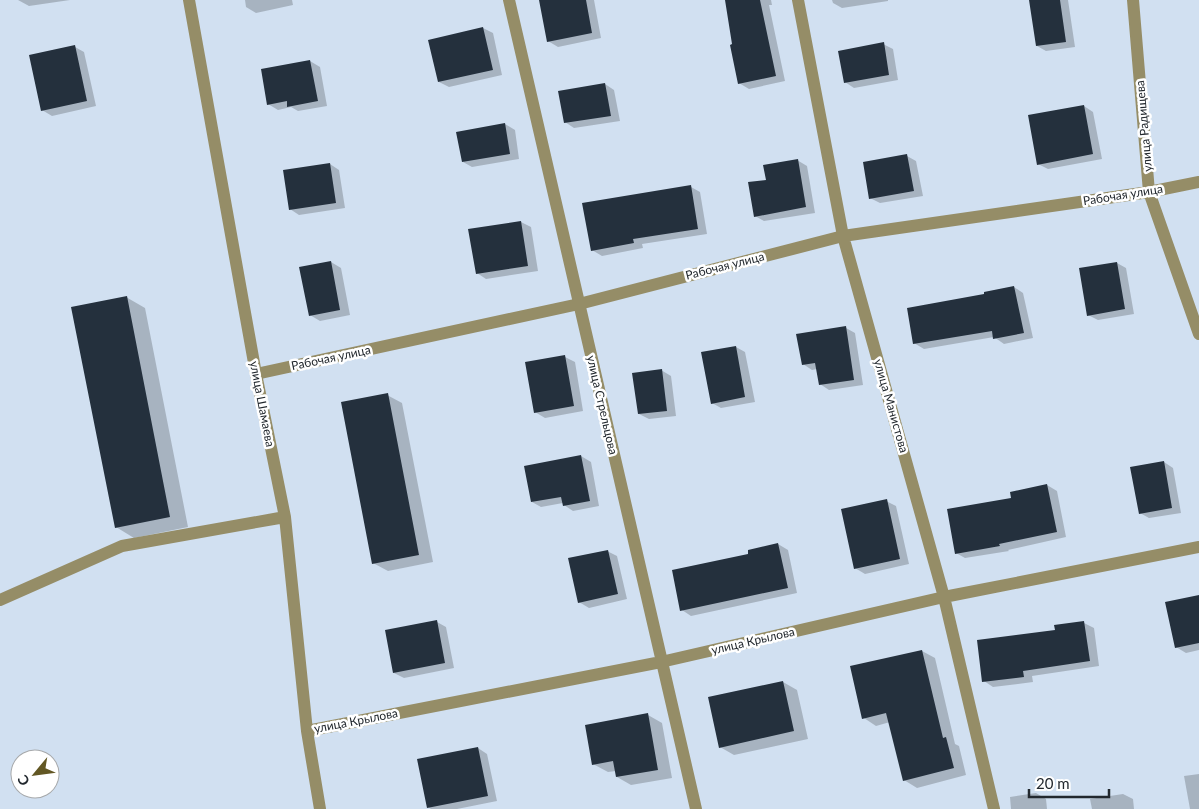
<svg xmlns="http://www.w3.org/2000/svg" width="1199" height="809" font-family="Lato,sans-serif">
<rect width="100%" height="100%" fill="#d1e0f1"/>
<path fill="#0003" d="M 18,0 L 70,0 L 29,6 Z
M 245,0 L 292,0 L 293,5 L 256,13 L 246,7 Z
M 540,0 L 594,0 L 601,38 L 558,47 L 548,41 Z
M 726,0 L 771,0 L 772,5 L 769,5 L 785,81 L 749,89 L 739,83 Z
M 832,0 L 888,0 L 888,1 L 842,8 L 833,3 Z
M 1031,0 L 1068,0 L 1075,47 L 1046,51 L 1037,46 Z
M 483,28 L 493,33 L 502,75 L 449,87 L 439,82 Z
M 883,44 L 893,49 L 898,80 L 854,88 L 845,82 Z
M 75,47 L 84,52 L 96,106 L 52,116 L 42,110 Z
M 310,61 L 320,67 L 327,106 L 298,111 L 291,107 L 278,110 L 268,104 Z
M 605,84 L 614,90 L 620,121 L 574,128 L 565,122 Z
M 1084,106 L 1093,112 L 1102,159 L 1048,169 L 1038,164 Z
M 505,124 L 515,130 L 519,159 L 472,167 L 463,162 Z
M 907,156 L 916,161 L 923,196 L 880,203 L 870,198 Z
M 797,160 L 807,166 L 815,213 L 764,221 L 755,216 L 767,181 Z
M 330,164 L 339,170 L 345,208 L 299,215 L 290,209 Z
M 691,187 L 700,192 L 707,234 L 642,244 L 643,248 L 602,256 L 592,250 Z
M 521,222 L 531,227 L 538,271 L 486,279 L 477,273 Z
M 331,262 L 341,268 L 350,315 L 320,321 L 310,315 Z
M 1117,263 L 1126,268 L 1134,314 L 1098,320 L 1088,315 Z
M 1014,287 L 1023,293 L 1033,338 L 1004,344 L 994,337 L 924,349 L 914,343 L 986,295 Z
M 126,297 L 145,308 L 188,527 L 134,538 L 116,527 Z
M 846,328 L 855,333 L 863,385 L 829,390 L 820,384 L 817,369 L 812,370 L 803,364 Z
M 736,347 L 745,352 L 755,402 L 721,408 L 712,403 Z
M 565,357 L 575,362 L 583,411 L 545,418 L 535,412 Z
M 661,370 L 671,376 L 676,416 L 649,419 L 639,414 Z
M 387,395 L 402,403 L 433,562 L 388,571 L 373,563 Z
M 581,456 L 591,462 L 599,506 L 573,511 L 564,505 L 563,503 L 541,507 L 532,502 Z
M 1164,462 L 1173,468 L 1181,513 L 1149,518 L 1140,513 Z
M 1047,485 L 1057,491 L 1066,537 L 1008,550 L 1009,551 L 965,558 L 956,553 L 1013,499 Z
M 886,501 L 896,506 L 909,564 L 865,574 L 855,568 Z
M 778,544 L 788,550 L 797,593 L 691,616 L 682,610 L 750,555 Z
M 607,551 L 617,556 L 627,599 L 589,608 L 579,602 Z
M 1199,596 L 1199,650 L 1186,653 L 1176,647 Z
M 437,622 L 446,627 L 454,668 L 404,678 L 394,673 Z
M 1084,623 L 1094,628 L 1099,666 L 1032,676 L 1033,682 L 993,687 L 984,681 L 1056,631 Z
M 922,651 L 935,658 L 955,744 L 959,746 L 966,775 L 917,788 L 904,780 L 890,722 L 876,726 L 864,718 Z
M 783,682 L 797,690 L 808,739 L 734,755 L 720,747 Z
M 648,715 L 662,723 L 672,778 L 631,785 L 617,777 L 616,771 L 608,772 L 593,764 Z
M 478,748 L 487,754 L 497,801 L 457,809 L 431,809 L 428,807 Z
M 1199,774 L 1199,809 L 1190,809 L 1184,776 Z
M 1036,793 L 1046,799 L 1047,809 L 1011,809 L 1010,797 Z
M 1123,794 L 1133,799 L 1134,809 L 1092,809 L 1090,799 Z"/>
<path fill="#24303d" d="M 539,0 L 586,0 L 592,33 L 547,42 Z
M 725,0 L 760,0 L 776,76 L 738,84 L 730,45 L 732,44 Z
M 1029,0 L 1060,0 L 1066,42 L 1036,46 Z
M 483,27 L 493,70 L 438,82 L 428,40 Z
M 884,42 L 889,75 L 844,83 L 838,51 Z
M 75,45 L 87,101 L 41,111 L 29,55 Z
M 310,60 L 318,101 L 287,107 L 287,101 L 267,105 L 261,69 Z
M 605,83 L 611,116 L 564,123 L 558,91 Z
M 1084,105 L 1093,154 L 1037,165 L 1028,115 Z
M 505,123 L 510,154 L 462,162 L 456,132 Z
M 907,154 L 914,191 L 869,199 L 863,162 Z
M 798,159 L 806,207 L 754,217 L 748,182 L 766,180 L 763,165 Z
M 330,163 L 336,203 L 289,210 L 283,170 Z
M 691,185 L 698,229 L 633,239 L 634,243 L 591,251 L 582,203 Z
M 521,221 L 528,266 L 476,274 L 468,229 Z
M 331,261 L 340,310 L 309,316 L 299,267 Z
M 1117,262 L 1125,309 L 1087,316 L 1079,268 Z
M 1014,286 L 1024,333 L 993,339 L 992,331 L 913,344 L 907,308 L 984,294 L 984,292 Z
M 127,296 L 170,517 L 115,528 L 71,307 Z
M 846,326 L 854,380 L 819,385 L 815,363 L 802,365 L 796,334 Z
M 736,346 L 745,397 L 711,404 L 701,352 Z
M 565,355 L 574,406 L 534,413 L 525,362 Z
M 662,369 L 667,411 L 638,414 L 632,373 Z
M 388,393 L 419,555 L 372,564 L 341,402 Z
M 581,455 L 590,501 L 563,506 L 561,497 L 531,502 L 524,466 Z
M 1164,461 L 1172,508 L 1139,514 L 1130,467 Z
M 1047,484 L 1057,532 L 999,544 L 1000,546 L 955,554 L 947,509 L 1011,498 L 1010,492 Z
M 887,499 L 900,559 L 854,569 L 841,509 Z
M 778,543 L 788,588 L 680,611 L 672,570 L 748,554 L 748,550 Z
M 608,550 L 618,594 L 578,603 L 568,558 Z
M 1199,595 L 1199,643 L 1175,648 L 1165,602 Z
M 437,620 L 445,663 L 393,673 L 385,630 Z
M 1084,621 L 1090,661 L 1023,671 L 1024,677 L 982,682 L 977,640 L 1055,630 L 1054,625 Z
M 922,650 L 943,738 L 946,737 L 954,768 L 903,781 L 886,713 L 862,719 L 850,666 Z
M 783,681 L 794,731 L 719,748 L 708,697 Z
M 648,713 L 658,770 L 616,777 L 613,761 L 592,765 L 585,725 Z
M 478,747 L 488,796 L 427,808 L 417,759 Z"/>
<g fill="none" stroke-linecap="round" stroke-linejoin="round">
<path stroke="#958d67" stroke-width="12" d="M 189,0 L 256,374 L 285,517 L 307,731 L 320,809
M 509,0 L 696,809
M 798,0 L 843,236 L 944,597 L 994,809
M 1133,0 L 1149,192 L 1199,334
M 256,374 L 579,304 L 843,236 L 1149,192 L 1199,182
M 0,600 L 122,546 L 285,517
M 307,731 L 661,662 L 944,597 L 1199,547"/>
</g>
<g text-anchor="middle" stroke-width="5" stroke-linejoin="round" paint-order="stroke">
<g font-size="12" fill="#22282e" stroke="#fff">
<text transform="translate(1144 126) rotate(-95)" y="4">улица Радищева</text>
<text transform="translate(1123 195) rotate(-9)" y="4">Рабочая улица</text>
<text transform="translate(725 266) rotate(-14)" y="4">Рабочая улица</text>
<text transform="translate(331 358) rotate(-12)" y="4">Рабочая улица</text>
<text transform="translate(262 404) rotate(79)" y="4">улица Шамаева</text>
<text transform="translate(602 405) rotate(77)" y="4">улица Стрельцова</text>
<text transform="translate(891 406) rotate(74)" y="4">улица Манистова</text>
<text transform="translate(753 641) rotate(-13)" y="4">улица Крылова</text>
<text transform="translate(356 721) rotate(-11)" y="4">улица Крылова</text>
</g>
</g>
<g transform="translate(35 774) rotate(241)"><circle r="24" fill="#ffffff" stroke="#a7a9ab"/>
<path d="M0-4L9 19L0 12L-9 19Z" fill="#625724"/>
<text y="-8" font-size="14" font-weight="bold" text-anchor="middle" fill="#22282e">С</text>
</g>
<path d="M1029 789v8h80v-8" fill="none" stroke="#22282e" stroke-width="2.5"/>
<text x="1036" y="789" font-size="15" fill="#22282e" stroke="#ffffff" stroke-width="4" paint-order="stroke">20 m</text>
</svg>
